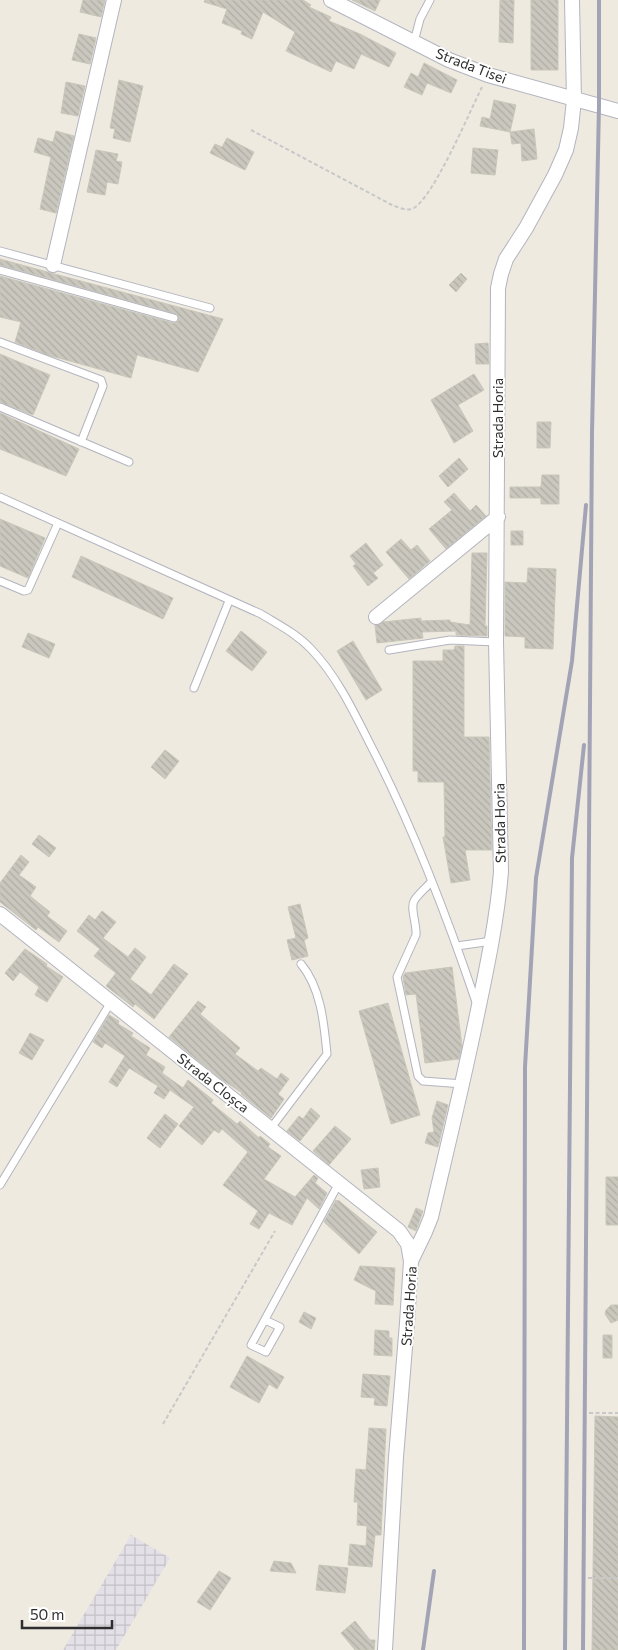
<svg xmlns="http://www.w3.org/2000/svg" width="618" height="1650" font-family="Commissioner,sans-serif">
<defs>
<pattern id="industrial-grid" width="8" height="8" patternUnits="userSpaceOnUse" patternTransform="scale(1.25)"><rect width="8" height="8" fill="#e3e0e7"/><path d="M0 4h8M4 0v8" fill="none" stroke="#c3c0c6"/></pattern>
<pattern id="building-back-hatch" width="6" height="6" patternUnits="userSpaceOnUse" patternTransform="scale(1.25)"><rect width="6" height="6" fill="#cac8be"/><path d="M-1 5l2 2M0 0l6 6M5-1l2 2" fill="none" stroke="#aeaca4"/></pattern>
</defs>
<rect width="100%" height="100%" fill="#eeeae0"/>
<path fill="url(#industrial-grid)" d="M 131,1535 L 170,1558 L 116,1650 L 63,1650 Z"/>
<path fill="url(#building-back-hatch)" stroke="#c9c7ba" d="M 83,0 L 105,0 L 101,17 L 80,12 Z
M 205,0 L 303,0 L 311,5 L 309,7 L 331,17 L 329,21 L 360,34 L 396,53 L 389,67 L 361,54 L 354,69 L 336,61 L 331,72 L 286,51 L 295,32 L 263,12 L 252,39 L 241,34 L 242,31 L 222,23 L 227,9 L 204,2 Z
M 352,0 L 380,0 L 375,11 Z
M 500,0 L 514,0 L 513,43 L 499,42 Z
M 531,0 L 558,0 L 558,70 L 531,70 Z
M 79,34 L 96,38 L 90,64 L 72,60 Z
M 424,63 L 457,80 L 451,93 L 427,83 L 422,95 L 404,87 L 411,73 L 418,77 Z
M 119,80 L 143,86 L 130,142 L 113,138 L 115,129 L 110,128 Z
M 66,82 L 85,86 L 78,116 L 61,113 Z
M 494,100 L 516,105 L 510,132 L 480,126 L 482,117 L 490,119 Z
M 534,129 L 537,159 L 522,161 L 521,143 L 512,144 L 510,132 Z
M 56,131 L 74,136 L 56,213 L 40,209 L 51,157 L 34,152 L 38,138 L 53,142 Z
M 227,138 L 254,152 L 245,170 L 210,153 L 215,144 L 222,147 Z
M 473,148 L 498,150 L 495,175 L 471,173 Z
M 96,150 L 118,154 L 116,161 L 122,162 L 118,184 L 107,182 L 105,195 L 87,192 Z
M 0,259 L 51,273 L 223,319 L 198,372 L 137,355 L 131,378 L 48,355 L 15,342 L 21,322 L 0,317 L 0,276 L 173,323 L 176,323 L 179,320 L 177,314 L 0,265 Z
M 461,273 L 467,279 L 456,292 L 449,285 Z
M 488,343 L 489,364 L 476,364 L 475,344 Z
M 0,354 L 50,375 L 33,415 L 0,402 Z
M 474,374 L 484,390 L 458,405 L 473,431 L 454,443 L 431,400 Z
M 0,413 L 79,449 L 66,476 L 0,449 Z
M 537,422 L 551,422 L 550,448 L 537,448 Z
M 459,458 L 468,469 L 448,487 L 439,476 Z
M 542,475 L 559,475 L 559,504 L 541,504 L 541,498 L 510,498 L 510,487 L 541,487 Z
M 454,493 L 470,511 L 476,505 L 486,516 L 446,549 L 429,529 L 452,510 L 444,502 Z
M 0,519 L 45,538 L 28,578 L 0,566 Z
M 511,531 L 523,531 L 523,545 L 511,545 Z
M 401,539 L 411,550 L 417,545 L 430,561 L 409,579 L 386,552 Z
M 366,543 L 383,565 L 373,573 L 378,578 L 368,586 L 353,566 L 356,564 L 350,556 Z
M 472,553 L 487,553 L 485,626 L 487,626 L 487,636 L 456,635 L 456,631 L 422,632 L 423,638 L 377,643 L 375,625 L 383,622 L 421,618 L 421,621 L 450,620 L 450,622 L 470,625 Z
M 81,556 L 173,598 L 163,619 L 72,577 Z
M 528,568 L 556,569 L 553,649 L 525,648 L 525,637 L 505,636 L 505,582 L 527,583 Z
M 241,631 L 267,652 L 252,671 L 226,651 Z
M 28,633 L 55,644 L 49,658 L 22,647 Z
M 353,641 L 382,690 L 366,700 L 337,651 Z
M 455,646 L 464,646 L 464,737 L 489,737 L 492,850 L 465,850 L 470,880 L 451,883 L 443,837 L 445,837 L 444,782 L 418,782 L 418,771 L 413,771 L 413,661 L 443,661 L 443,650 L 454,650 Z
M 165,750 L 179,761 L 165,779 L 151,767 Z
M 39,835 L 56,848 L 49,857 L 32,844 Z
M 21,855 L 29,862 L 19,875 L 36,887 L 30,896 L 50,912 L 47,916 L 67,931 L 59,942 L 38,927 L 36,930 L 0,902 L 0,883 Z
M 300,904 L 308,938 L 304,940 L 308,956 L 292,960 L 287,940 L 296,938 L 288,907 Z
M 102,911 L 116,922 L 103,938 L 128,957 L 135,948 L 146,957 L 130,979 L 151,995 L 174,964 L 188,974 L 154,1019 L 135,1004 L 133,1007 L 106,986 L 116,973 L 94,956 L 100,949 L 77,931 L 89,915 L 95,920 Z
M 25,949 L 47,964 L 46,966 L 63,977 L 47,1002 L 35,995 L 39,987 L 20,972 L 13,981 L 5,973 Z
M 452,967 L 462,1046 L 459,1059 L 425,1063 L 416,994 L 406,995 L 403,977 L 405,973 Z
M 198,1001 L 206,1007 L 200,1014 L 240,1048 L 235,1054 L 258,1071 L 261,1068 L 277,1079 L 281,1073 L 289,1079 L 278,1094 L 284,1099 L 271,1118 L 241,1094 L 242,1093 L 221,1079 L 169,1037 Z
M 388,1003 L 420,1115 L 391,1124 L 359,1011 Z
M 109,1015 L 119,1021 L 118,1024 L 133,1033 L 131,1036 L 150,1048 L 146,1055 L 165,1067 L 162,1073 L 183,1088 L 188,1080 L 213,1100 L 211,1103 L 237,1124 L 240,1121 L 259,1138 L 260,1136 L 270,1144 L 268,1147 L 281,1156 L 264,1179 L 295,1197 L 314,1175 L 318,1178 L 315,1183 L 327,1193 L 319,1209 L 307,1198 L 292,1225 L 269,1213 L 259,1229 L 250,1224 L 258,1211 L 223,1185 L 248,1152 L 222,1129 L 219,1133 L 214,1130 L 202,1145 L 179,1126 L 194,1107 L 170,1090 L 164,1099 L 154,1093 L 158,1086 L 129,1068 L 117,1087 L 109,1082 L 125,1056 L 105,1043 L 102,1048 L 93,1042 Z
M 30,1033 L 44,1040 L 32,1060 L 19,1053 Z
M 437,1101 L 448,1105 L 438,1147 L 425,1143 L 428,1133 L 434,1132 L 432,1118 Z
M 311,1108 L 320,1116 L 300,1141 L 287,1131 L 299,1116 L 303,1119 Z
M 165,1114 L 178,1124 L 160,1148 L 147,1138 Z
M 335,1126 L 351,1139 L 329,1165 L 313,1151 Z
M 378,1168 L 380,1187 L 364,1189 L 361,1170 Z
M 606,1177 L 618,1177 L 618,1225 L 606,1225 Z
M 336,1200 L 337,1202 L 338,1200 L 377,1232 L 359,1254 L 324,1222 Z
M 416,1208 L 423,1211 L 416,1231 L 408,1227 Z
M 360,1266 L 395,1268 L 393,1305 L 375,1304 L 376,1291 L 354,1280 Z
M 611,1305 L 618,1305 L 618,1320 L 611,1323 L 605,1314 L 606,1310 Z
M 304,1312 L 316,1318 L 311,1329 L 299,1322 Z
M 375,1330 L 389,1331 L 389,1338 L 392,1338 L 392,1356 L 374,1355 Z
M 603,1335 L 612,1335 L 612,1358 L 603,1358 Z
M 247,1356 L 284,1377 L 277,1389 L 269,1384 L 259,1403 L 230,1387 Z
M 363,1374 L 390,1376 L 387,1406 L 374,1405 L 375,1398 L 361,1397 Z
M 595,1416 L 618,1417 L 618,1650 L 592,1650 Z
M 369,1428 L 386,1429 L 381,1535 L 375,1535 L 372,1567 L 348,1565 L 350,1544 L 366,1546 L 367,1526 L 357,1525 L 358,1502 L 354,1502 L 356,1469 L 366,1470 Z
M 274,1561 L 291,1563 L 296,1573 L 270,1571 Z
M 319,1565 L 348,1568 L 345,1593 L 316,1590 Z
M 219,1571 L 231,1578 L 210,1610 L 197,1602 Z
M 355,1621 L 370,1640 L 375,1640 L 374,1650 L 355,1650 L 341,1633 Z"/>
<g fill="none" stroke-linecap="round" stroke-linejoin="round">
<defs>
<path id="service" d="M 414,42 L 420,19 L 430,0
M 0,251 L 210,308
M 0,270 L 174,318
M 0,342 L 101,380 L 103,386 L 81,442
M 0,407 L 129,462
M 0,497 L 261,614 C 279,625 297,634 311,649 C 336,675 353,710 369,742 C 413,826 447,916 477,1005
M 0,581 L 24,591 L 28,590 L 58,523
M 389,650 L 450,640 L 496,642
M 194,688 L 229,601
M 431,882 C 426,888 418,894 414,901 C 410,908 417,925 416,935 L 397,977 L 418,1076 L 423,1081 L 463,1084
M 457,946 L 492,941
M 271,1128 L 327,1054 C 324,1023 321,988 301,964
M 0,1185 L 111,1002
M 265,1320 L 280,1327 L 266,1352 L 251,1345 L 339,1183"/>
<path id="minor" d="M 331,0 L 449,60 L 488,75 L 618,111
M 53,265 L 114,0
M 376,617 L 498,517
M 0,914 L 399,1231 L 408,1244 L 411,1261
M 385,1650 L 396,1457 L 407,1323 L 411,1261 L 425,1232 L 431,1217 C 447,1149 463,1083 477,1015 C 487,967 497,920 501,872 L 496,642 L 498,288 L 501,274 L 506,259 L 526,228 L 555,175 L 566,150 L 571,128 L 574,100 L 572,0"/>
</defs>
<use href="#service" stroke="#b3b4bf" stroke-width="9"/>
<use href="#minor" stroke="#b3b4bf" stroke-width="16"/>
<path stroke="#c8c8c8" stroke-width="2" stroke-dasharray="4 2.5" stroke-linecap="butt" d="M 251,130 L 392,205 C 398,207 407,212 414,208 C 434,196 470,111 482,87
M 589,1413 L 618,1413
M 163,1424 L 275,1231
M 588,1578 L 618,1578"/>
<use href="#service" stroke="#fff" stroke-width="7"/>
<use href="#minor" stroke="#fff" stroke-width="14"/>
<path stroke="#a3a3b6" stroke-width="4" d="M 423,1650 L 434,1571
M 524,1650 L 525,1067 L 536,878 L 572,661 L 586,505
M 565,1650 L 572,858 L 584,745
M 583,1650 L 592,433 L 599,106 L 599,0"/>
</g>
<g text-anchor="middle" stroke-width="4" stroke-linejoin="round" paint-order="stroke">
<g font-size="14" fill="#2d2d2d" stroke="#fff">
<text transform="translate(471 66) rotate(21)" y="5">Strada Tisei</text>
<text transform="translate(498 418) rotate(-90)" y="5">Strada Horia</text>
<text transform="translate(500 823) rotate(-91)" y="5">Strada Horia</text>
<text transform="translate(213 1083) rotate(38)" y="5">Strada Cloșca</text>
<text transform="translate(409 1306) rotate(-86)" y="5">Strada Horia</text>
</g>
</g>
<path d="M22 1620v8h90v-8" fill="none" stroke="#2d2d2d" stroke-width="2.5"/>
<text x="30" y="1620" font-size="15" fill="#2d2d2d" stroke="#ffffff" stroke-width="4" paint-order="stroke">50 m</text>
</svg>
